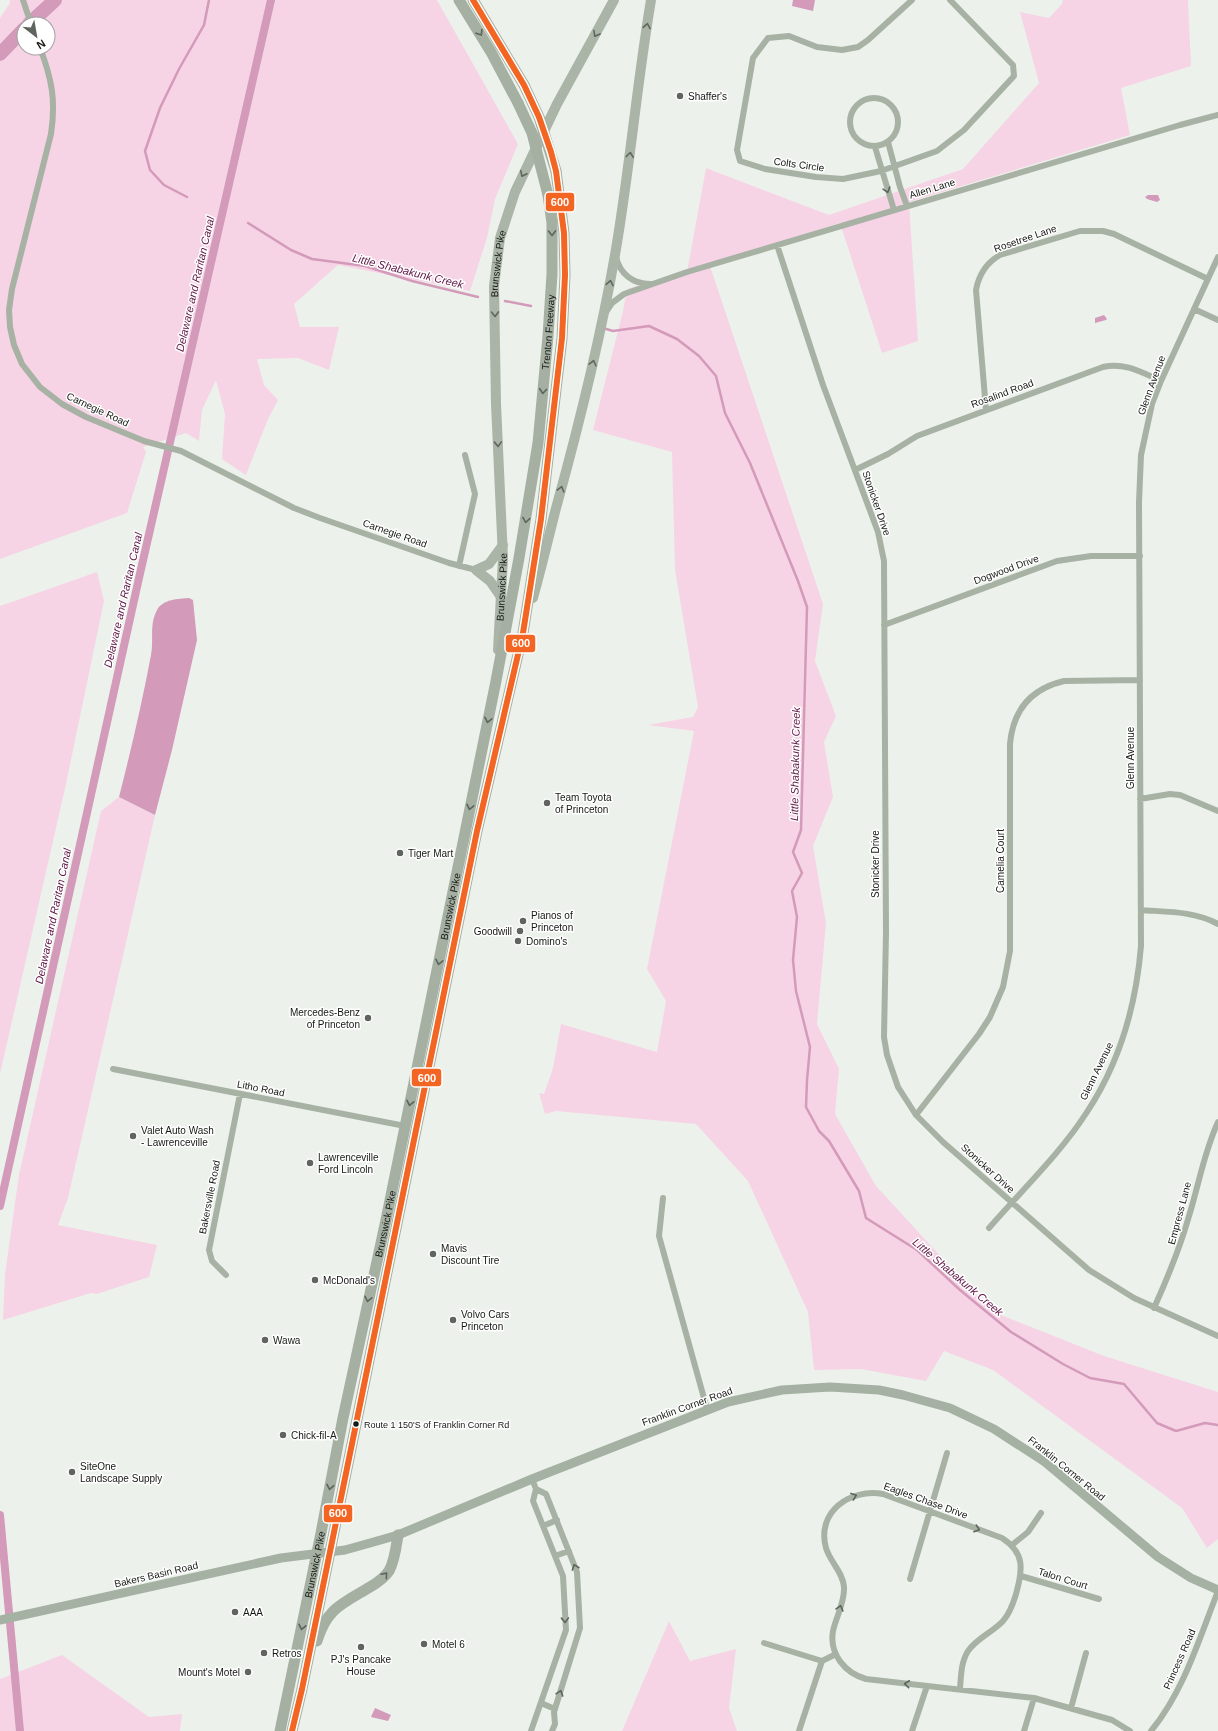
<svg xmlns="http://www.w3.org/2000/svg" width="1218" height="1731" font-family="Helvetica,sans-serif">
<rect width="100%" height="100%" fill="#ecf2eb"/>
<path fill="#f6d4e5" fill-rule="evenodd" d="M 10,0 L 437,0 L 518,144 L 495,199 L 487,238 L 470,291 L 338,265 L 294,304 L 300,327 L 339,327 L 329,370 L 298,358 L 257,359 L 264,385 L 278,400 L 268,419 L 246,475 L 222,459 L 225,414 L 216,380 L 202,410 L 199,441 L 186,433 L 143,447 L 146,452 L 127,513 L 0,559 L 0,18 L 10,3 ZM 24,24 L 48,24 L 48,48 L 24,48 Z
M 1063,0 L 1188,0 L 1191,66 L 1121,88 L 1130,135 L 909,202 L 918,341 L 882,353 L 840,223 L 709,263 L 823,604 L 815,661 L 836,716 L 824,742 L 833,797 L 813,846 L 826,923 L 817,1024 L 839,1069 L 835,1114 L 876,1186 L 991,1311 L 1104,1356 L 1218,1392 L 1218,1539 L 1207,1548 L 1182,1508 L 993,1370 L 944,1351 L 926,1381 L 861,1369 L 814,1370 L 808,1312 L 748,1181 L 696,1124 L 556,1111 L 545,1114 L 539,1093 L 544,1094 L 553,1068 L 561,1024 L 657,1052 L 666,1001 L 647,969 L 694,731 L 648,725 L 693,717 L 698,707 L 675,570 L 672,452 L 593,430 L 623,311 L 627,289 L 687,272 L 706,168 L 829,215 L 963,169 L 1039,83 L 1020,12 L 1049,18 L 1062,4 Z
M 97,572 L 104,601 L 66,784 L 0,1074 L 0,606 Z
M 119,797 L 155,815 L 68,1198 L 58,1225 L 157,1245 L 149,1277 L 97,1294 L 91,1293 L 3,1320 L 5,1274 L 19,1175 L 101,811 Z
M 669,1621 L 690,1661 L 736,1649 L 729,1708 L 737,1731 L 622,1731 Z
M 62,1655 L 149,1717 L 182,1714 L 180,1731 L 0,1731 L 0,1679 Z"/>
<path fill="#d39aba" d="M 793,0 L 815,0 L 813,11 L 792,6 Z
M 1148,195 L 1158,195 L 1160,200 L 1157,202 L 1147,199 L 1145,197 Z
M 1104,315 L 1107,319 L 1106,320 L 1095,323 L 1095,318 Z
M 189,598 L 193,600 L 197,640 L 172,750 L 155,815 L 119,797 C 131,750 142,703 151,655 C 154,639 149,625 157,610 C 163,599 178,599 189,598 Z
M 375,1708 L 391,1715 L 388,1721 L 371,1717 Z"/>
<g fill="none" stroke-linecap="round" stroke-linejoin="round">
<path stroke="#d39aba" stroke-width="2.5" d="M 187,197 L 164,185 L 150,170 L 145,151 L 160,108 L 179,69 L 204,25 L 209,0
M 248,223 L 291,250 L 312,259 L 365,266 L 412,281 L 478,297
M 505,301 L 531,306
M 603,328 L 613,331 L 649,326 L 677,339 L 699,356 L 716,376 L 725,413 L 750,463 L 798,581 L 807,607 L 801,830 L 793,852 L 802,873 L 792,891 L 797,917 L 793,960 L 796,991 L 810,1047 L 807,1080 L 806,1107 L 819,1131 L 829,1141 L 859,1191 L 866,1218 L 917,1250 L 960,1290 L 1011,1332 L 1063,1364 L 1090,1378 L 1124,1384 L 1157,1423 L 1176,1431 L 1205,1423 L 1218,1425"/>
<path stroke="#d39aba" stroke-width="8" d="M 0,1206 L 139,578 L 271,0
M 0,1515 L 20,1731"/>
<path stroke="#d39aba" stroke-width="14" d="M 29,24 L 55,0
M 0,54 L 24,29"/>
<path stroke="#a7b2a4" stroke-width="6" d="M 23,0 L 31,24
M 912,0 L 868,40 L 858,47 L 842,50 L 817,47 L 789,36 L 768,38 L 753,58 L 737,150 L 740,161 L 765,169 L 816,177 L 843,179 L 881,171 L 937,151 L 964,130 L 1014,76 L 1013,65 L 950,0
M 40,48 C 52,79 56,101 51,134 L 12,289 L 9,310 L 10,327 L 14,345 L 22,364 L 40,387 L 62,404 L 86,417 L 144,441 L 181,451 L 294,508 L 320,518 L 449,563 L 476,570
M850 122a24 24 0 1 1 48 0a24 24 0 1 1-48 0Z
M 888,142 L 900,187 L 907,206
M 875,147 L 894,210
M 777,245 L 823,385 L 878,532 L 884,561 L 886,932 L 884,1037 L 887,1055 L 898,1087 L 916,1115 L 943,1142 L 1089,1270 L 1134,1298 L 1218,1336
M 616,257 C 620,274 633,284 650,284
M 1194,309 L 1218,320
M 606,312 L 612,303 L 624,294 L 687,272 L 1180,125 L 1218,115
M 986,410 L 976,290 C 979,274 986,263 1000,255 L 1080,231 L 1103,231 L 1114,234 L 1208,279
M 855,470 L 888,454 L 917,436 L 1103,367 C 1124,362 1141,372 1161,381
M 459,566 L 475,494 L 465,455
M 884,625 L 1057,561 L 1091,556 L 1140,556
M 1140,799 L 1170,794 L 1180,795 L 1218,811
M 1141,910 C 1167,912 1194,911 1218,924
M 113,1069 L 405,1126
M 916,1115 L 979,1034 L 990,1017 L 1003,987 L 1010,951 L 1010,744 C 1013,710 1030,689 1064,681 L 1140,680
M 663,1198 L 659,1236 L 707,1409
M 989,1228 C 1022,1190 1060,1154 1087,1112 C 1120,1062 1136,1006 1141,946 L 1139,502 L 1141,455 L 1152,404 L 1161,381 L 1218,257
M 226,1275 L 212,1261 L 209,1250 L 240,1094
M 1154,1308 C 1168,1277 1180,1248 1189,1216 C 1199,1184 1204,1152 1218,1122
M 536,1489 L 546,1494 L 577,1572 L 580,1628 L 554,1712 L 555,1724 L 552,1731
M 543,1526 L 557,1520
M 1012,1545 L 1028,1532 L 1041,1513
M 555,1556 L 569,1551
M 1021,1576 L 1099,1599
M 910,1579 L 947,1453
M 764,1643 L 822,1661
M 960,1689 C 961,1676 961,1662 968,1651 C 977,1638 993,1632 1003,1621 C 1010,1613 1013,1604 1016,1594 C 1023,1569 1025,1553 1002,1538 L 883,1494 C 850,1488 816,1512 826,1548 C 830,1562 843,1572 844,1587 C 845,1602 836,1617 833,1631 C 829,1654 845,1673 866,1679 L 1034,1698 L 1112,1720 L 1130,1731
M 541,1703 L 555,1709
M 1071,1708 L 1086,1653
M 531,1731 L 566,1630 L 563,1576 L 533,1501 L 536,1489 L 532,1479
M 799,1731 L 822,1661 L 836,1654
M 912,1731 L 927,1686
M 1024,1731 L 1034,1698
M 1151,1731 C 1184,1691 1199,1639 1218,1591"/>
<path stroke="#a5b1a2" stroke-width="9" d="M 0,1620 L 281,1558 L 345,1550 L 370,1543 L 398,1535 L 532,1479 L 728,1402 L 782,1390 L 830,1387 L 879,1390 L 903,1395 L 950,1408 L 994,1429 L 1045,1462 L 1158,1557 L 1191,1578 L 1218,1590"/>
<g stroke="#abb5a7" stroke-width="10">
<path d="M 501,597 L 490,581 L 476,570 L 489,564 L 503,545"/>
<path d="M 533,598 C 541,569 548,540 555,512 C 579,425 601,338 616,249 C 630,166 637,83 651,0"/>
<path id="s1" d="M 498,650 L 503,558 L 496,404 L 494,286 L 500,238 L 515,192 L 557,104 L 614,0"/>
</g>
<g stroke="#a5b0a3" stroke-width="11">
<path d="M 459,0 L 491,52 L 518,103"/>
<path d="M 473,0 L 524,85"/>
<path d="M 317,1641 C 327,1608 342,1604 370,1587 C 377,1583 384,1578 389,1571 C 395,1560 396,1547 398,1535"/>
<path id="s2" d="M 280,1731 L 321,1533 L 343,1418 L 386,1220 L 496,681 L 519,558 L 538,443 L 548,336 L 552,274 L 552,223 L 548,195"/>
<path d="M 292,1731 L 302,1689 L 477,831 L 523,633 L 541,519 L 562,338 L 565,275 L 564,233 L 556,171"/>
</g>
<path stroke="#a5b0a3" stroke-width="11" d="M 524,85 L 539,117 L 556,171
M 518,103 L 532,133 L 548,195"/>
<defs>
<path id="bus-1" d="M 292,1731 L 302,1689 L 477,831 L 523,633 L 541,519 L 562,338 L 565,275 L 564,233 L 556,171 L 551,152 L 539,117 L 524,85 L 473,0"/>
</defs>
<use href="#bus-1" stroke="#fff" stroke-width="9"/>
<use href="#bus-1" stroke="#f26522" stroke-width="6"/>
</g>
<defs><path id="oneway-chevron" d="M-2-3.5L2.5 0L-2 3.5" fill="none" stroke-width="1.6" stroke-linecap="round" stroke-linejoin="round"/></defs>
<g stroke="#60665d">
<use href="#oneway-chevron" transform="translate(647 26) rotate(-80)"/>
<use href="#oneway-chevron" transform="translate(596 34) rotate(119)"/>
<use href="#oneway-chevron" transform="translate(630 155) rotate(-83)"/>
<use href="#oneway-chevron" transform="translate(523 174) rotate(116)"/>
<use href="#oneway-chevron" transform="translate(610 283) rotate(-79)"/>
<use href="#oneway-chevron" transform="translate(495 314) rotate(89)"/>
<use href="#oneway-chevron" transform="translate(593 363) rotate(-77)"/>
<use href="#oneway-chevron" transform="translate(498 444) rotate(88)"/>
<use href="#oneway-chevron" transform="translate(561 489) rotate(-75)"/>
</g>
<g stroke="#5d645b">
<use href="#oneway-chevron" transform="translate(480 33) rotate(58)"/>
<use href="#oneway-chevron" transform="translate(552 233) rotate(89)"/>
<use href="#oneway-chevron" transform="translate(543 391) rotate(95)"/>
<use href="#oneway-chevron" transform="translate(526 520) rotate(99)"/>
<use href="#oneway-chevron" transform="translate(488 720) rotate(102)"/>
<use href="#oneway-chevron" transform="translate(470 807) rotate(102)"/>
<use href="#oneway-chevron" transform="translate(439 962) rotate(102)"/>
<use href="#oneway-chevron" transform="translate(410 1103) rotate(102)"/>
<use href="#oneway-chevron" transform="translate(368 1299) rotate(102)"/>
<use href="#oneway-chevron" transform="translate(330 1487) rotate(101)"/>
<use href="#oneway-chevron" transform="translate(385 1575) rotate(-49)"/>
<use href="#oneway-chevron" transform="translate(302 1627) rotate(102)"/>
</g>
<g stroke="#5e655c">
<use href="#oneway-chevron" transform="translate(887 190) rotate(73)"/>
<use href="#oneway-chevron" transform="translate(854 1496) rotate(-20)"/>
<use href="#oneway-chevron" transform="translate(977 1529) rotate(19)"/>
<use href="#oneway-chevron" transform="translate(575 1567) rotate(-109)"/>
<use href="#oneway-chevron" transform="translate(840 1608) rotate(-74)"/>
<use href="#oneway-chevron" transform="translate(565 1620) rotate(88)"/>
<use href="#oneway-chevron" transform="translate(907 1684) rotate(-174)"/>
<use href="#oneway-chevron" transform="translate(560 1693) rotate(-72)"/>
</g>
<g fill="#60645f" stroke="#fff" stroke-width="1.5">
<circle cx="680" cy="96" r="4"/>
<circle cx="547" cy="803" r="4"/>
<circle cx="400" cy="853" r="4"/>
<circle cx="523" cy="921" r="4"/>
<circle cx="520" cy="931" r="4"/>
<circle cx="518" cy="941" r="4"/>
<circle cx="368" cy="1018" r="4"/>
<circle cx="133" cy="1136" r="4"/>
<circle cx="310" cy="1163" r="4"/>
<circle cx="433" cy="1254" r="4"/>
<circle cx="315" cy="1280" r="4"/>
<circle cx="453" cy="1320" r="4"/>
<circle cx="265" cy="1340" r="4"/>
<circle cx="283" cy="1435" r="4"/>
<circle cx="72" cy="1472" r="4"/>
<circle cx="235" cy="1612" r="4"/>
<circle cx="424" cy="1644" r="4"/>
<circle cx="361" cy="1647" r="4"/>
<circle cx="264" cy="1653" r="4"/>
<circle cx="248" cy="1672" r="4"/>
</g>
<circle fill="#151813" stroke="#fff" stroke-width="1.5" cx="356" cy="1424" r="3.5"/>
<g text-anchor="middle" stroke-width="3" stroke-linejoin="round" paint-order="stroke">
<g font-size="9" fill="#151813" stroke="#fff" text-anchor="start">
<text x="364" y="1428">Route 1 150'S of Franklin Corner Rd</text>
</g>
<g font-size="10" fill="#151813" stroke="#fff" text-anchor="start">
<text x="688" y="100">Shaffer's</text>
<text x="555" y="801">Team Toyota<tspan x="555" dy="12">of Princeton</tspan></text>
<text x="408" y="857">Tiger Mart</text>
<text x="531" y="919">Pianos of<tspan x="531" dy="12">Princeton</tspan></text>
<text x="512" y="935" text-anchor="end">Goodwill</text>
<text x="526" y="945">Domino's</text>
<text x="360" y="1016" text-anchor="end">Mercedes-Benz<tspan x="360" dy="12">of Princeton</tspan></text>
<text x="141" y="1134">Valet Auto Wash<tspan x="141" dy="12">- Lawrenceville</tspan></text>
<text x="318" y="1161">Lawrenceville<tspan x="318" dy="12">Ford Lincoln</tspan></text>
<text x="441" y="1252">Mavis<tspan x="441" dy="12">Discount Tire</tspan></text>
<text x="323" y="1284">McDonald's</text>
<text x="461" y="1318">Volvo Cars<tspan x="461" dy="12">Princeton</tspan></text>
<text x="273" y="1344">Wawa</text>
<text x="291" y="1439">Chick-fil-A</text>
<text x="80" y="1470">SiteOne<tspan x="80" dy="12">Landscape Supply</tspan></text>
<text x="243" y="1616">AAA</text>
<text x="432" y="1648">Motel 6</text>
<text x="272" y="1657">Retros</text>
<text x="361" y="1663" text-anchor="middle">PJ's Pancake<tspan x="361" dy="12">House</tspan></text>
<text x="240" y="1676" text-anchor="end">Mount's Motel</text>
</g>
<g font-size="10" fill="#151813" stroke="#fff">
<text transform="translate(799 164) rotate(8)" y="4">Colts Circle</text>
<text transform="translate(932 188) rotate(-17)" y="4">Allen Lane</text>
<text transform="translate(1025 238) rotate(-19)" y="4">Rosetree Lane</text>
<text dy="4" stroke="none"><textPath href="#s1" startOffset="387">Brunswick Pike</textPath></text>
<text dy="4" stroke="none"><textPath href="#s2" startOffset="1425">Trenton Freeway</textPath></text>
<text transform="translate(1151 385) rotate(-70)" y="4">Glenn Avenue</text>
<text transform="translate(1002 393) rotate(-20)" y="4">Rosalind Road</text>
<text transform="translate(98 409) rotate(25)" y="4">Carnegie Road</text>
<text transform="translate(877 503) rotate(71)" y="4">Stonicker Drive</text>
<text transform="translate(395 533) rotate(19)" y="4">Carnegie Road</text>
<text transform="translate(1006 569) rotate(-20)" y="4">Dogwood Drive</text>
<text dy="4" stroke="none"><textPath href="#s1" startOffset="63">Brunswick Pike</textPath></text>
<text transform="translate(1130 758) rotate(-90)" y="4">Glenn Avenue</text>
<text transform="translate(1000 861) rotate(-90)" y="4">Camelia Court</text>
<text transform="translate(875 864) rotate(-90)" y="4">Stonicker Drive</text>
<text dy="4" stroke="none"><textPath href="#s2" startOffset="842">Brunswick Pike</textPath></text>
<text transform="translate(1096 1071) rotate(-64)" y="4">Glenn Avenue</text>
<text transform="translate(261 1088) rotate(11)" y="4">Litho Road</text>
<text transform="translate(988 1168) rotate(42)" y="4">Stonicker Drive</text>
<text transform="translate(209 1197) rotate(-79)" y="4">Bakersville Road</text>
<text transform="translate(1179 1213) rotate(-75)" y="4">Empress Lane</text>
<text dy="4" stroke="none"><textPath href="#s2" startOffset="518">Brunswick Pike</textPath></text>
<text transform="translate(687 1406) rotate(-20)" y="4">Franklin Corner Road</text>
<text transform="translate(1067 1468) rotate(39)" y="4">Franklin Corner Road</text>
<text transform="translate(926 1500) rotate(20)" y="4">Eagles Chase Drive</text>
<text dy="4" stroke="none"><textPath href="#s2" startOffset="170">Brunswick Pike</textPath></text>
<text transform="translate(156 1574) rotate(-13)" y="4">Bakers Basin Road</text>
<text transform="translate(1063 1578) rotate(17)" y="4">Talon Court</text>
<text transform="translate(1179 1659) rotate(-66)" y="4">Princess Road</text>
</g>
<g font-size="11" font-style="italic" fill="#601646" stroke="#fff">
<text transform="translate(408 271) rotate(14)" y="4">Little Shabakunk Creek</text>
<text transform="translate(195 284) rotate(-77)" y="4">Delaware and Raritan Canal</text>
<text transform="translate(123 600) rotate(-77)" y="4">Delaware and Raritan Canal</text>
<text transform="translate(795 764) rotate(-89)" y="4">Little Shabakunk Creek</text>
<text transform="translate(53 916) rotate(-78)" y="4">Delaware and Raritan Canal</text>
<text transform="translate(958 1277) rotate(40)" y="4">Little Shabakunk Creek</text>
</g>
</g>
<g stroke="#fff" stroke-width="1.5">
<rect x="545" y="192" width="30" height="20" rx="4" fill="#f26522"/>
<rect x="505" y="634" width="31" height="19" rx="4" fill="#f26522"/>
<rect x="411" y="1068" width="31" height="19" rx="4" fill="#f26522"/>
<rect x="323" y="1504" width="30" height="19" rx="4" fill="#f26522"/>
</g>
<g font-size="11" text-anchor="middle" font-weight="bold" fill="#fff">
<text x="560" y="206">600</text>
<text x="521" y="647">600</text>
<text x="427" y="1082">600</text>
<text x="338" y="1517">600</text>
</g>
<g transform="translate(36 36) rotate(149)"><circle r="19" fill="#ffffff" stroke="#a1a3a1"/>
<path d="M0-3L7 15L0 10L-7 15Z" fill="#60645f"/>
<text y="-6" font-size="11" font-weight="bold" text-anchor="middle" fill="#151813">N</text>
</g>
</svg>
